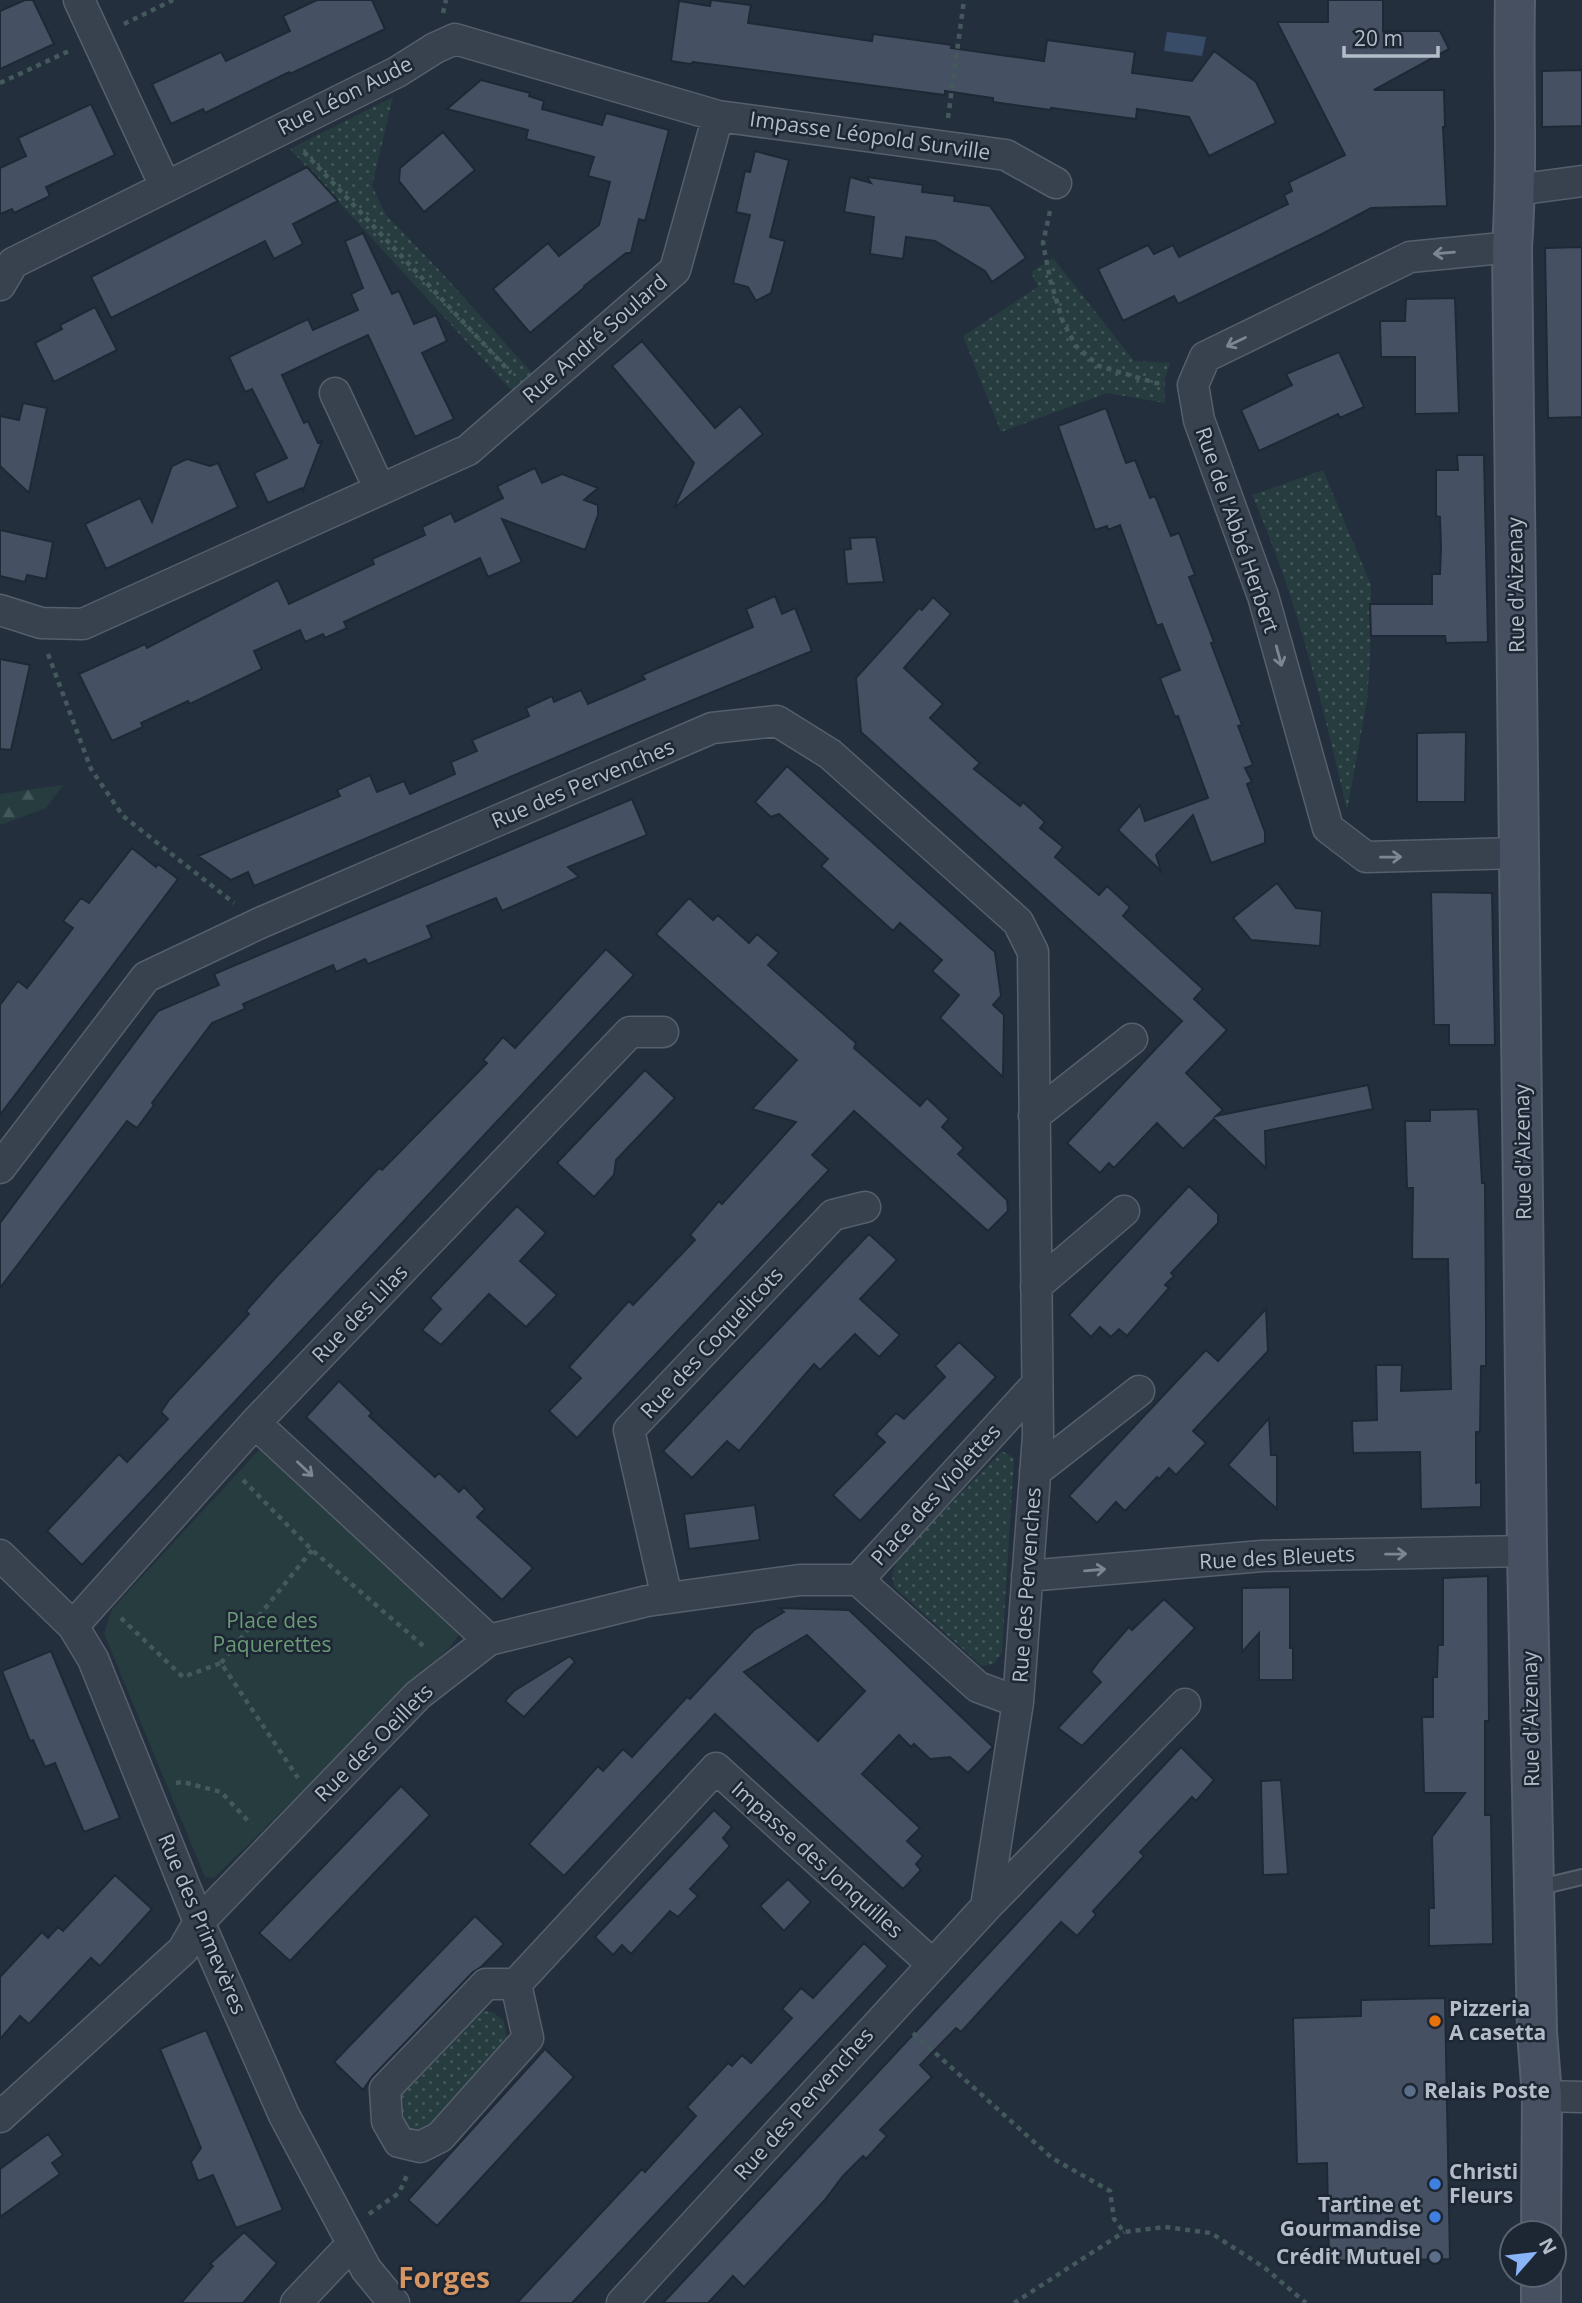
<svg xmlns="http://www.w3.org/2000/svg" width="1582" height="2303" font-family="'Open Sans',sans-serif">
<defs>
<pattern id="grass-dots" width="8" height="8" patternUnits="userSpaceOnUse" patternTransform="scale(1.75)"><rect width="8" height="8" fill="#263c3f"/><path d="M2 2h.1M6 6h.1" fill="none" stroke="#435659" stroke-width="1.8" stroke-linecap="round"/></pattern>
<pattern id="forest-firs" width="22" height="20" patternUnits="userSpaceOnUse" patternTransform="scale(1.75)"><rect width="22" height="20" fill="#263c3f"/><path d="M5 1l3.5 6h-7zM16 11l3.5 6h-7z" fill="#435659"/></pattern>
</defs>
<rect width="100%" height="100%" fill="#242f3e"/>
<path fill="url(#grass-dots)" d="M 393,97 L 372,186 L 386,215 L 440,271 L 533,374 L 511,390 L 290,149 Z
M 1053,258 L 1134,361 L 1170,363 L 1164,381 L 1165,403 L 1107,393 L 1001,432 L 963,336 L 1038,287 L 1031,272 Z
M 1323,470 L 1371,585 L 1370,659 L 1367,701 L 1347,811 C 1323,704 1296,595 1252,495 Z
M 1002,1451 L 1014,1458 L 1002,1652 L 994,1664 L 982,1666 L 894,1587 L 892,1575 L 897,1559 Z
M 475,2010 L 493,2012 L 504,2021 L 507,2041 L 426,2131 L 412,2131 L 400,2117 L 395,2101 Z"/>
<path fill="url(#forest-firs)" d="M 63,785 L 46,808 L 0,825 L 0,794 Z"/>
<path fill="#263c3f" d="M 272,1447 L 463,1629 L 449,1648 L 214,1878 L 205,1877 L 104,1634 L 112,1609 L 258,1451 Z"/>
<path fill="#394c67" d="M 1167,32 L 1206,37 L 1202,56 L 1164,51 Z"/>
<path fill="#455162" stroke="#1f2835" stroke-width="2" fill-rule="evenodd" d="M 25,0 L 33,0 L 54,44 L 0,69 L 0,11 Z
M 317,0 L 372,0 L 385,29 L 290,74 L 289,72 L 205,113 L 203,109 L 171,124 L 152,84 L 221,52 L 226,61 L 290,31 L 283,16 Z
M 711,0 L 751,5 L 748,23 L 872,41 L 873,34 L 952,45 L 951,48 L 1044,61 L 1047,40 L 1135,52 L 1132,73 L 1192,81 L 1214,51 L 1256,82 L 1276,123 L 1209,156 L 1189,117 L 1137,109 L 1136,119 L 1051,108 L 1051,110 L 993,102 L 993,98 L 945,91 L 945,95 L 693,62 L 690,64 L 671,61 L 679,1 L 710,6 Z
M 1328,0 L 1383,0 L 1383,31 L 1440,31 L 1449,49 L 1374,90 L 1444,90 L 1445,127 L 1443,127 L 1447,206 L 1371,208 L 1322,234 L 1178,304 L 1174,296 L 1123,321 L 1098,269 L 1148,245 L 1154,254 L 1173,245 L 1179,257 L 1288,204 L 1284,195 L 1292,191 L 1289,182 L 1345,155 L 1277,22 L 1328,22 Z
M 1582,70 L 1582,126 L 1542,127 L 1542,71 Z
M 481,80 L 530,93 L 529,96 L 544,101 L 542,109 L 602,125 L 606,113 L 669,130 L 645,221 L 639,219 L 631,253 L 626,253 L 584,286 L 585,287 L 530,333 L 493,289 L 548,243 L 559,256 L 599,225 L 610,182 L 588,176 L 594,157 L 526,139 L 528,130 L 447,109 Z
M 91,104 L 115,155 L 46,187 L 50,196 L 14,213 L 12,209 L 0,214 L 0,168 L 26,156 L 18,138 Z
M 443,132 L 475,170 L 424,212 L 399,181 L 400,168 Z
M 755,151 L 789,160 L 770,237 L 785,241 L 771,293 L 756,301 L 748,287 L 733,283 L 750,215 L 736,212 L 745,171 L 750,172 Z
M 307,167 L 338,201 L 293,224 L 303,244 L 274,259 L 265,241 L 111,318 L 91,277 Z
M 850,177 L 871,183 L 867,177 L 923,185 L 922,192 L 955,196 L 954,201 L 990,206 L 1026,258 L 992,282 L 985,271 L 935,241 L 906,237 L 903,259 L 870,254 L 874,217 L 844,212 Z
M 363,233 L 392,294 L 399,291 L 414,324 L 436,315 L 447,341 L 422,353 L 454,419 L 415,437 L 368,335 L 342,347 L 282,375 L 304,423 L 308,421 L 318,443 L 322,441 L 303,491 L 302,488 L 268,503 L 254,473 L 287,458 L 252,389 L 245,392 L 229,357 L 308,319 L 313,330 L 358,310 L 351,294 L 363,288 L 345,241 Z
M 1582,247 L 1582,417 L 1548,418 L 1545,248 Z
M 1455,298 L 1459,413 L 1415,414 L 1415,357 L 1381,357 L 1380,321 L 1405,321 L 1406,299 Z
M 95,307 L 117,350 L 54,382 L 35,343 L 62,329 L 60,325 Z
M 642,341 L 715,428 L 740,406 L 763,434 L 674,508 L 694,463 L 612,366 Z
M 1339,352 L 1364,407 L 1340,418 L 1338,414 L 1259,451 L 1241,410 L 1292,385 L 1286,374 Z
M 23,403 L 47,408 L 29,493 L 0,466 L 0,416 L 19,420 Z
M 1106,408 L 1126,463 L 1135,460 L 1150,498 L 1155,496 L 1171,536 L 1179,533 L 1195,575 L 1189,577 L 1214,642 L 1211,643 L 1242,725 L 1238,726 L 1253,765 L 1245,768 L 1252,782 L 1247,784 L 1265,832 L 1265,843 L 1211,863 L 1193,815 L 1156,855 L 1161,871 L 1118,830 L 1140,805 L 1145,821 L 1208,798 L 1178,716 L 1175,717 L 1160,678 L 1180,670 L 1162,624 L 1157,626 L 1120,525 L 1108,530 L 1107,526 L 1095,530 L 1058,426 Z
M 1457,455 L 1484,455 L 1488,642 L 1446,643 L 1445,636 L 1371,636 L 1370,604 L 1432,604 L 1432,574 L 1440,574 L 1441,547 L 1440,517 L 1436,516 L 1436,470 L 1458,470 Z
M 187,459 L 210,466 L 218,463 L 238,507 L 106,569 L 85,524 L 140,498 L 152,522 L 172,466 Z
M 535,468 L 542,483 L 562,474 L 598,488 L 584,500 L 598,505 L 598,515 L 585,550 L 502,519 L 522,562 L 488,577 L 480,558 L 344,622 L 347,628 L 325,638 L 323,634 L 305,642 L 300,630 L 254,651 L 262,669 L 190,704 L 188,701 L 141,723 L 143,727 L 112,741 L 79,674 L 145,644 L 147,648 L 278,580 L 289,604 L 374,564 L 372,559 L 425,535 L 422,527 L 451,513 L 455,522 L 503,498 L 497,486 Z
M 0,530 L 53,542 L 46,579 L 27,575 L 25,582 L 0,576 Z
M 876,537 L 884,582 L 847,584 L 844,550 L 851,549 L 850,538 Z
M 775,596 L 782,614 L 795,608 L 812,651 L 630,726 L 254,886 L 248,872 L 231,880 L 198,856 L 340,796 L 337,790 L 370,775 L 377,792 L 404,781 L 410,794 L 455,774 L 451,762 L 477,751 L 472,740 L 529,716 L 526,708 L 552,696 L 554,702 L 581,690 L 588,704 L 618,691 L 645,679 L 642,675 L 753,627 L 746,609 Z
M 933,597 L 951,614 L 904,668 L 943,704 L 930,718 L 980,763 L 974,769 L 1020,806 L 1023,802 L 1045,822 L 1040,828 L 1063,847 L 1055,857 L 1099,895 L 1107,886 L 1130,907 L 1123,916 L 1203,989 L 1194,999 L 1227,1030 L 1186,1073 L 1223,1110 L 1216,1116 L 1368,1085 L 1373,1109 L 1265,1131 L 1266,1168 L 1214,1119 L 1183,1149 L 1157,1123 L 1114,1168 L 1109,1163 L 1100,1173 L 1067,1143 L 1182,1021 L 861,732 L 856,678 L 919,608 L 922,610 Z
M 0,659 L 30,665 L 11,750 L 0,749 Z
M 1466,732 L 1465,802 L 1417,802 L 1417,733 Z
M 787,766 L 995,952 L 1001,996 L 993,1005 L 1004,1015 L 1003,1077 L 940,1018 L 959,995 L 932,971 L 942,960 L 900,923 L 893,931 L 821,866 L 828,859 L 779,814 L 771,817 L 755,802 Z
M 632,799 L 647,835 L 568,867 L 579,877 L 502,911 L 496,898 L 427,926 L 432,938 L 368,964 L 365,959 L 336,972 L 333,965 L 243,1004 L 245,1009 L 212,1023 L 152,1103 L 154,1105 L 137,1128 L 127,1121 L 0,1288 L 0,1223 L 158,1011 L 219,985 L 214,974 Z
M 132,848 L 156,867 L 158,864 L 178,879 L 0,1115 L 0,1005 L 18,981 L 27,988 L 73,928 L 63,921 L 81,898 L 89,903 Z
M 1277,883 L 1296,908 L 1322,911 L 1320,946 L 1251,940 L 1233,918 Z
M 1431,892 L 1492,893 L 1495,1045 L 1449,1045 L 1449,1025 L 1434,1025 Z
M 689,898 L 713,920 L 718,915 L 749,943 L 757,934 L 779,953 L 768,965 L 856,1043 L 854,1048 L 920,1106 L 927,1098 L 949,1119 L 942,1127 L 964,1148 L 958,1154 L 1007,1200 L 1008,1211 L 988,1231 L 854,1111 L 812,1155 L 829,1170 L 577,1438 L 549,1411 L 581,1378 L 569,1367 L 629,1301 L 633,1305 L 695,1240 L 690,1235 L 719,1201 L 722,1204 L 796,1122 L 752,1109 L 797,1060 L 656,934 Z
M 606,949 L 634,975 L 82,1565 L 47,1531 L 119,1454 L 127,1462 L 168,1419 L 161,1412 L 169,1400 L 249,1314 L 246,1311 L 278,1275 L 379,1168 L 382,1170 L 487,1063 L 483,1060 L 503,1037 L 515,1048 Z
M 645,1070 L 675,1098 L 616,1160 L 614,1175 L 594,1197 L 557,1163 Z
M 1478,1109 L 1482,1183 L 1485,1183 L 1486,1324 L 1486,1366 L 1481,1366 L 1480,1432 L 1476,1432 L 1476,1483 L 1481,1482 L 1481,1507 L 1421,1509 L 1420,1452 L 1353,1453 L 1352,1421 L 1377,1420 L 1376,1365 L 1402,1365 L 1401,1391 L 1451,1389 L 1448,1259 L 1412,1259 L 1413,1188 L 1407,1188 L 1405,1121 L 1430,1121 L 1430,1110 Z
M 1189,1186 L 1218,1214 L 1218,1223 L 1171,1273 L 1174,1276 L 1165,1285 L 1169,1288 L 1127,1336 L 1119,1329 L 1111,1337 L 1100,1327 L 1091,1337 L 1069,1315 Z
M 517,1206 L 546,1233 L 520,1261 L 557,1295 L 526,1327 L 489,1294 L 441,1345 L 422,1330 L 441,1309 L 430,1298 Z
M 869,1234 L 897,1260 L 860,1299 L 900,1335 L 879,1357 L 855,1334 L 820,1370 L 814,1364 L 739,1451 L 727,1441 L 692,1478 L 663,1451 Z
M 1266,1309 L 1268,1351 L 1193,1431 L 1206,1443 L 1176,1475 L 1169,1468 L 1159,1479 L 1157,1477 L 1125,1511 L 1116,1502 L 1097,1523 L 1069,1496 L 1206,1350 L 1218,1361 Z
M 959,1342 L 996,1377 L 860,1521 L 833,1495 L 885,1442 L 876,1434 L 896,1413 L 904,1419 L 945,1377 L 935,1366 Z
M 339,1381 L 372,1413 L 369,1416 L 435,1477 L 439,1473 L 459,1492 L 464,1487 L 485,1509 L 477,1517 L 533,1568 L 502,1600 L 306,1417 Z
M 1269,1418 L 1271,1455 L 1277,1455 L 1277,1509 L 1228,1465 Z
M 755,1505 L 760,1540 L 689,1549 L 684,1514 Z
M 1488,1576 L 1489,1721 L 1485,1721 L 1485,1815 L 1491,1815 L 1493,1944 L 1429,1946 L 1429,1908 L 1434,1908 L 1432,1837 L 1465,1793 L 1424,1793 L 1422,1717 L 1433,1717 L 1433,1677 L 1437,1677 L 1438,1645 L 1443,1645 L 1443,1578 Z
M 1290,1587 L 1290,1648 L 1293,1648 L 1293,1680 L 1259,1680 L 1259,1633 L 1242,1652 L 1242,1588 Z
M 1164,1599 L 1195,1628 L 1082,1746 L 1058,1728 L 1101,1682 L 1091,1672 L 1099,1661 L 1129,1627 L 1132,1630 Z
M 779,1608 L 849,1610 L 993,1747 L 968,1773 L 950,1757 L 930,1759 L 914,1744 L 911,1747 L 899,1735 L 862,1774 L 920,1828 L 907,1841 L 923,1856 L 916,1864 L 921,1870 L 903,1889 L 715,1714 L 564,1876 L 529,1844 L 598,1766 L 603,1771 L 623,1749 L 632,1757 L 687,1697 L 690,1699 L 754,1630 L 784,1612 ZM 807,1635 L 865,1691 L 818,1741 L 744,1672 Z
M 51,1651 L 120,1818 L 84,1832 L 55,1763 L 45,1767 L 33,1740 L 30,1741 L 2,1671 Z
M 570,1656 L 575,1662 L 524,1717 L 505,1701 L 514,1691 Z
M 1181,1747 L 1214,1780 L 1196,1801 L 1192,1797 L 1140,1852 L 1144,1856 L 1093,1911 L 1096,1915 L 1077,1936 L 1061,1922 L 961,2032 L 956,2028 L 920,2065 L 932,2077 L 880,2130 L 887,2136 L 866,2159 L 863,2156 L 843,2176 L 824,2201 L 744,2287 L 733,2276 L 708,2303 L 663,2303 Z
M 1281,1780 L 1288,1874 L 1263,1875 L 1261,1781 Z
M 401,1786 L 430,1815 L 290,1961 L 259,1933 Z
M 714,1810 L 732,1827 L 723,1838 L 730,1846 L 690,1889 L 698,1896 L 678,1917 L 670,1911 L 631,1954 L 622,1945 L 613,1955 L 595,1937 Z
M 115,1875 L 152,1909 L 100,1966 L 91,1958 L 29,2024 L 20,2016 L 0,2039 L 0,1977 L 42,1932 L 48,1938 L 58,1927 L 63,1931 Z
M 788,1879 L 811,1902 L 784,1931 L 760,1906 Z
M 475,1916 L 504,1944 L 481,1967 L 473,1972 L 372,2077 L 363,2090 L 334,2062 Z
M 864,1943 L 888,1966 L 572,2303 L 517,2303 L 642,2169 L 645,2172 L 696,2116 L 687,2107 L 728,2063 L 732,2066 L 742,2055 L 751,2063 L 792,2018 L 782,2009 L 792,1998 L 801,1988 L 813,1998 Z
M 1445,1998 L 1450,2259 L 1329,2261 L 1327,2163 L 1297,2164 L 1293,2018 L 1361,2016 L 1361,2000 Z
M 206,2030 L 283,2210 L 236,2228 L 213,2175 L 198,2181 L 191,2162 L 201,2148 L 160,2049 Z
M 545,2049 L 574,2077 L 437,2226 L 408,2200 Z
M 48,2134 L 63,2155 L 52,2163 L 60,2174 L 0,2217 L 0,2169 Z
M 244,2232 L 277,2263 L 243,2303 L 181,2303 L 213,2266 L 210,2264 Z"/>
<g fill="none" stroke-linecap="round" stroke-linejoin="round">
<defs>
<path id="service" d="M 1536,1888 L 1582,1877"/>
<path id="minor" d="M 79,0 L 165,186
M 1516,190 L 1582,181
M 1512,247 L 1410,257 L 1205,357 L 1193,385 L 1199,420 L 1263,596 L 1328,828 L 1366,857 L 1519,853
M 0,285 L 13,263 L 397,72 L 435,48 L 455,39 L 718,116 L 1006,155 L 1056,183
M 335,393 L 380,490
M 0,610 L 41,623 L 83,624 L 468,450 L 675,270 L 718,116
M 1034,1116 L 1132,1039
M 0,1168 L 146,977 L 260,923 L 712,728 L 777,721 L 830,754 L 1018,922 L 1033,952 L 1038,1436 L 1018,1702 L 986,1907 L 622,2303
M 1036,1286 L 1124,1211
M 255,1423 L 489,1640
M 1035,1472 L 1139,1391
M 0,1555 L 73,1626 L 93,1659 L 199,1922 L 284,2115 L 366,2269 L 394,2303
M 1027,1576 L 1262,1556 L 1527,1551
M 667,1598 L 629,1430 L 833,1215 L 865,1207
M 73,1626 L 255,1423 L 630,1032 L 663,1032
M 1018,1702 L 978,1687 L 858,1580 L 1037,1384
M 986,1907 L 1185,1704
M 516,1984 L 528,2038 L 440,2137 L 420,2147 L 399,2142 L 387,2121 L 385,2089 L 486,1984 L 516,1984 L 716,1768 L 932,1964
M 1542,2096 L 1582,2097
M 0,2117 L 183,1950 L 199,1922 L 418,1695 L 489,1640 L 647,1601 L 800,1580 L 858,1580
M 296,2303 L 352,2244"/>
<path id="secondary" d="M 1515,0 C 1513,83 1518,165 1512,247 L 1527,1551 L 1537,2032 L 1542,2096 L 1541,2233
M 1541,2275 L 1541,2303"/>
</defs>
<use href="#service" stroke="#565f6c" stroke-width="18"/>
<use href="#minor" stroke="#565f6c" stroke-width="33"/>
<use href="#secondary" stroke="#565f6c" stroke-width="42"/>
<path stroke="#44595c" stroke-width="4.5" stroke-dasharray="5 5" stroke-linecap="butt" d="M 443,13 L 446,0
M 124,24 L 173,0
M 0,83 L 69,51
M 948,118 L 964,0
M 304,152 L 511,373
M 1050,211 L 1043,243 L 1050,279 L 1063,322 L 1076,346 L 1099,366 L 1156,383 L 1165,384
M 48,654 L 91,769 L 123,816 L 234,903
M 243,1480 L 312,1550 L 427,1649
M 121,1618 L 183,1677 L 221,1663 L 298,1778
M 221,1663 L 312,1550
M 176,1783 L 183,1782 L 221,1792 L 251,1824
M 913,2033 L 1052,2158 L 1110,2191 L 1114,2219 L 1124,2232 L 1165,2227 L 1211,2233 L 1265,2268 L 1306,2303
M 369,2214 L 399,2193 L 408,2173
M 1014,2303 L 1124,2232"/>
<use href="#service" stroke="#38414e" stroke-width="14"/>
<use href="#minor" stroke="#38414e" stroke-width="30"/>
<use href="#secondary" stroke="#465061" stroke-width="38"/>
</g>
<defs><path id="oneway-shaft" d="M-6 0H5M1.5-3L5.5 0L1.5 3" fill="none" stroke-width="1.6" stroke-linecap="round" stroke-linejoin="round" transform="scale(1.75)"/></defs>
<g stroke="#7c8592">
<use href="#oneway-shaft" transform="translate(1444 253) rotate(175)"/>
<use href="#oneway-shaft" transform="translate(1236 342) rotate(154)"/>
<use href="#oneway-shaft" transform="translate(1279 656) rotate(75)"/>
<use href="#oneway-shaft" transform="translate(1391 857) rotate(-1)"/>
<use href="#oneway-shaft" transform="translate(305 1469) rotate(43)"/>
<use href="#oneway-shaft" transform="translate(1396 1554) rotate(-1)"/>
<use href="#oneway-shaft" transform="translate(1095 1570) rotate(-5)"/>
</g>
<circle fill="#e8710a" stroke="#1d2633" stroke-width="2.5" cx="1435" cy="2021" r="7"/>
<g fill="#5c6f8a" stroke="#1d2633" stroke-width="2.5">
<circle cx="1410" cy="2091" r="7"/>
<circle cx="1435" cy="2257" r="7"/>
</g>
<g fill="#3f7fe0" stroke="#1d2633" stroke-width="2.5">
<circle cx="1435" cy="2184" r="7"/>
<circle cx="1435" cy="2217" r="7"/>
</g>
<g text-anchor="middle" stroke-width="5" stroke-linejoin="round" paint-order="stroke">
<g font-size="21" fill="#b4bcc9" stroke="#1d2633">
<text transform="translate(345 96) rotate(-27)" y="7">Rue Léon Aude</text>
<text transform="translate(870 136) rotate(8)" y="7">Impasse Léopold Surville</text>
<text transform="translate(595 339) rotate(-41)" y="7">Rue André Soulard</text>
<text transform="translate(1237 530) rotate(71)" y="7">Rue de l'Abbé Herbert</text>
<text transform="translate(1516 585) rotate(-91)" y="7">Rue d'Aizenay</text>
<text transform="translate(583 784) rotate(-23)" y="7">Rue des Pervenches</text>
<text transform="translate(1523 1152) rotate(-91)" y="7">Rue d'Aizenay</text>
<text transform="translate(360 1314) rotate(-46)" y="7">Rue des Lilas</text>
<text transform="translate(712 1343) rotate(-47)" y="7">Rue des Coquelicots</text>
<text transform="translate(936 1495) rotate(-48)" y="7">Place des Violettes</text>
<text transform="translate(1277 1558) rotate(-3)" y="7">Rue des Bleuets</text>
<text transform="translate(1027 1585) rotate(-86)" y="7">Rue des Pervenches</text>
<text transform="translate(1531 1719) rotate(-91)" y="7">Rue d'Aizenay</text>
<text transform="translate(374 1743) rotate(-45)" y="7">Rue des Oeillets</text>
<text transform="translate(817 1860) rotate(42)" y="7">Impasse des Jonquilles</text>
<text transform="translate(202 1924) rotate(67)" y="7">Rue des Primevères</text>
<text transform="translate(804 2104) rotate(-48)" y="7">Rue des Pervenches</text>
</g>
<g font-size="21" fill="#6b9a76" stroke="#1d2633">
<text x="272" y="1628">Place des<tspan x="272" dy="24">Paquerettes</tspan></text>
</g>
<g font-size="21" font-weight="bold" fill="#b4bcc9" stroke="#1d2633" text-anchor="start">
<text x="1449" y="2016">Pizzeria<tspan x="1449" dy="24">A casetta</tspan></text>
<text x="1424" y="2098">Relais Poste</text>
<text x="1449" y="2179">Christi<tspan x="1449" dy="24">Fleurs</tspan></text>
<text x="1421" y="2212" text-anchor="end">Tartine et<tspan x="1421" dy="24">Gourmandise</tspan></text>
<text x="1421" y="2264" text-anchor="end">Crédit Mutuel</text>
</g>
<g font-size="28" font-weight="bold" fill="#d59563" stroke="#1d2633">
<text x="444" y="2288">Forges</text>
</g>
</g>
<g transform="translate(1533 2254) rotate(62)"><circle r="33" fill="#1d2633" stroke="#59626f" stroke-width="2"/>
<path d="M0-5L12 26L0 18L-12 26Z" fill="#8ab4f8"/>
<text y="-10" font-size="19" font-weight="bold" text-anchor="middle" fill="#b4bcc9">N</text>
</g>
<path d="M1344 46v10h94v-10" fill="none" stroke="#b4bcc9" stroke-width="3.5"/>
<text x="1354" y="46" font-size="21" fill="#b4bcc9" stroke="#1d2633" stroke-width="5" paint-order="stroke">20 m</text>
</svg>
